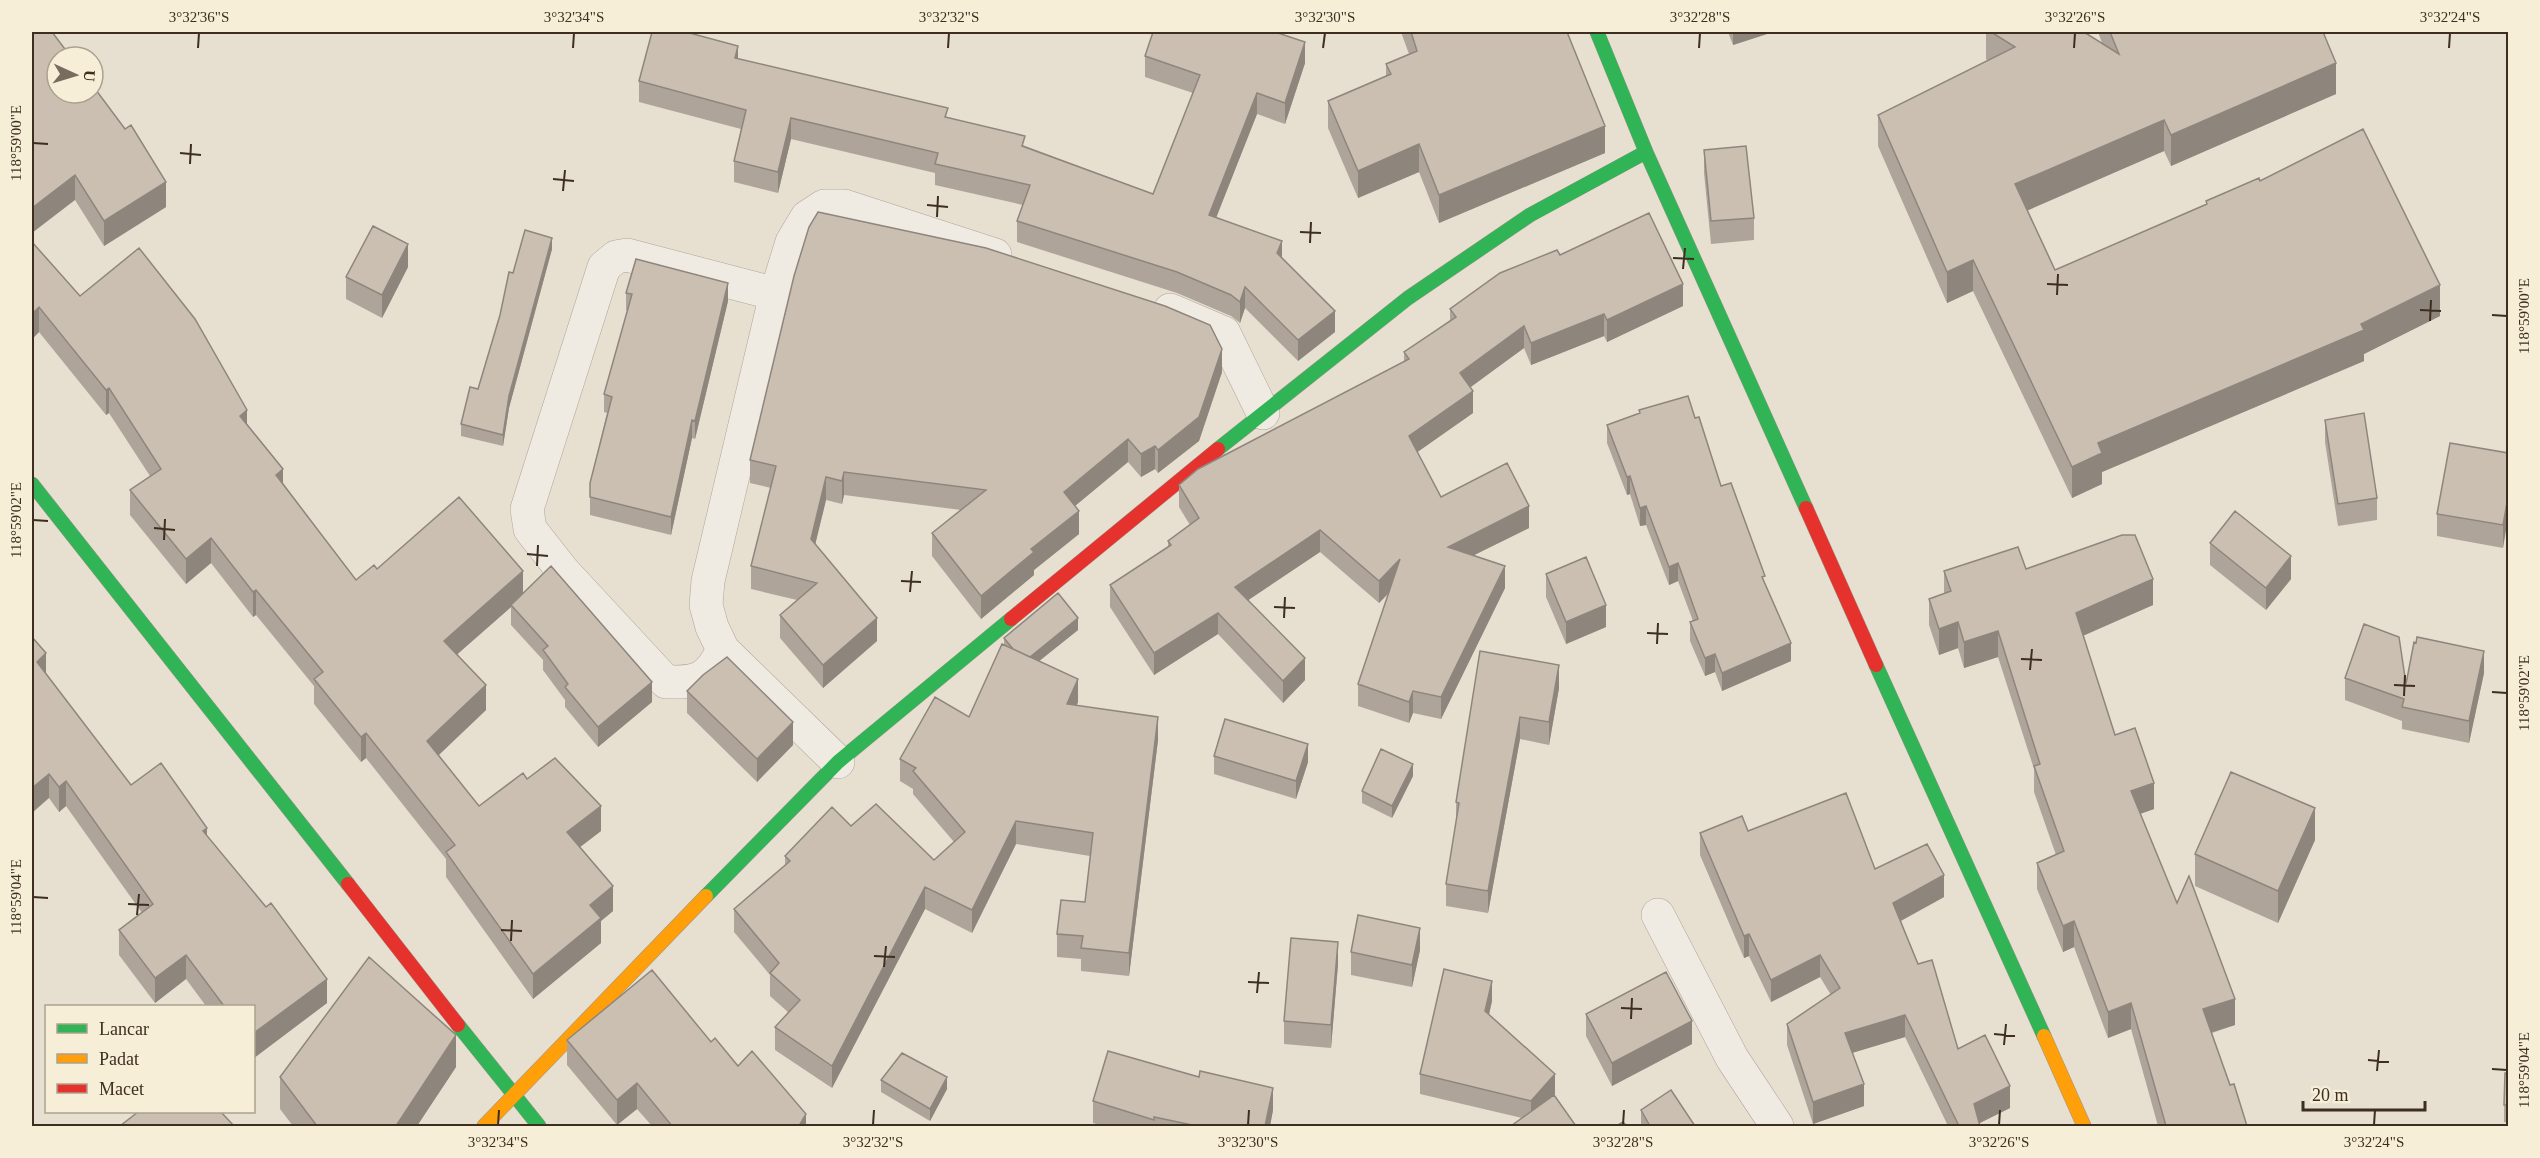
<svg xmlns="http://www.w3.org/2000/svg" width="2540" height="1158" font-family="'Times New Roman',serif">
<rect width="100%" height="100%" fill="#e7e0d1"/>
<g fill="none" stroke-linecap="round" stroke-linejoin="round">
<defs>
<path id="street" d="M 1170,310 L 1224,333 L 1263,413
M 723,650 C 708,679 699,683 666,682 L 563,571 L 530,529 L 527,509 L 604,267 L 616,257 L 627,255 L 776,294
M 838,762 L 723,650 L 712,627 L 706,605 L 708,581 L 776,294 L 792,242 L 807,217 L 824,206 L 844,206 L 995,255
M 1658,915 L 1732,1058 L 1777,1126"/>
<path id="fast" d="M 1597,32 L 1646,152 L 1806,508
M 1218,449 L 1408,298 L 1530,215 L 1646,152
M 32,484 L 348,884
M 1876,665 L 2044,1036
M 706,896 L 838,762 L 1011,619
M 458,1025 L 539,1126"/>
<path id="slow" d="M 2044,1036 L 2084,1126
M 484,1126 L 706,896"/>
<path id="jam" d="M 1806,508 L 1876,665
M 1011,619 L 1218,449
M 348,884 L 458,1025"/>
</defs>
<use href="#street" stroke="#ada599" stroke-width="34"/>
<use href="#fast" stroke="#9c958a" stroke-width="15"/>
<use href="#slow" stroke="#9c958a" stroke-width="15"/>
<use href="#jam" stroke="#9c958a" stroke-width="15"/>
<use href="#street" stroke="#efebe3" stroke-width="33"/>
<use href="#fast" stroke="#30b455" stroke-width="14"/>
<use href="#slow" stroke="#ff9f0a" stroke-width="14"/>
<use href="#jam" stroke="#e5322d" stroke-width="14"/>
</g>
<path fill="#afa499" d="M 32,32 L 166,207 L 104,246 L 75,200 Z
M 1401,32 L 1567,32 L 1605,153 L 1439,223 L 1419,172 L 1358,198 L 1328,128 L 1328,101 L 1386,76 L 1386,64 L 1409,54 Z
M 1728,32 L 1770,32 L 1770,33 L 1733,45 Z
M 1986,32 L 2084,32 L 2102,43 L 2098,32 L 2323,32 L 2336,94 L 2171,166 L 2164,151 L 2027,210 L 2055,270 L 2206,205 L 2206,201 L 2260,181 L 2440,316 L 2364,354 L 2364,361 L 2102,472 L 2102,484 L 2072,498 L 1973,291 L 1947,303 L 1878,146 L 1878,115 L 1988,61 L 1986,59 Z
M 1145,56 L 1305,63 L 1285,124 L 1257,114 L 1216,217 L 1282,258 L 1335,332 L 1298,361 L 1245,308 L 1240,323 L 1231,316 L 1177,293 L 1017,242 L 1017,221 L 1023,205 L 935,185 L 935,173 L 791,139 L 778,193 L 734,182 L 734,161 L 741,129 L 639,102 L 639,81 L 738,59 L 948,117 L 1153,194 L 1193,93 L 1145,77 Z
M 1704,150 L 1754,218 L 1754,240 L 1711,244 L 1704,173 Z
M 32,242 L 80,296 L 247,425 L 283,483 L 356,580 L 377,569 L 523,593 L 652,702 L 598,747 L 565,707 L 565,700 L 543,670 L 543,660 L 511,625 L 511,607 L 457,654 L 486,710 L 439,755 L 479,806 L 527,779 L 601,831 L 580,847 L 613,911 L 601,921 L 601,943 L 533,999 L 446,877 L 446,859 L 366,758 L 361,762 L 314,704 L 314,686 L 256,615 L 253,617 L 211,563 L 186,584 L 130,515 L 130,490 L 150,476 L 109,413 L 106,415 L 39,332 L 32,339 Z
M 552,249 L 509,408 L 503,446 L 461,436 L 461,424 L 478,389 L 513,273 Z
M 1560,255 L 1683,306 L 1607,342 L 1604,336 L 1531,365 L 1524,348 L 1470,387 L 1473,413 L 1417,452 L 1441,497 L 1529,528 L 1474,555 L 1505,588 L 1441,719 L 1413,713 L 1409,723 L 1358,706 L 1358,684 L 1389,593 L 1379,603 L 1320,552 L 1248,600 L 1305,680 L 1283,703 L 1218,634 L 1154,675 L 1110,607 L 1110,585 L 1168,547 L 1168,541 L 1190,525 L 1179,507 L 1179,485 L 1404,362 L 1404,352 L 1450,320 L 1450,309 Z
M 408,267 L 382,318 L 346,299 L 346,277 Z
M 626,293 L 728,301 L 695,439 L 692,438 L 671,535 L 590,515 L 590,483 L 607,413 L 604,412 L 604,394 L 628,311 L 626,310 Z
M 1222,372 L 1199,441 L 1158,473 L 1155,469 L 1141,477 L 1128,462 L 1075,506 L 1079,534 L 1034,570 L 1034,575 L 981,619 L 932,556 L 932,533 L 961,510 L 844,495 L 842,504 L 826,500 L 815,544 L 877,641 L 823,688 L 780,638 L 780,615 L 797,600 L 751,589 L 751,566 L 771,488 L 750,483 L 750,460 Z
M 1639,410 L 1695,418 L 1721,486 L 1765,583 L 1791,661 L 1722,691 L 1715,672 L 1705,676 L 1690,641 L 1690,622 L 1693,621 L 1678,581 L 1669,585 L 1646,525 L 1640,526 L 1630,494 L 1627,495 L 1607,443 L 1607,425 L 1639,413 Z
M 2325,420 L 2377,498 L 2377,520 L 2338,526 L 2325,442 Z
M 2508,453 L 2503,548 L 2437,536 L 2437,514 Z
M 2210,543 L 2291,579 L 2266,610 L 2210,565 Z
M 2026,569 L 2153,605 L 2083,635 L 2115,735 L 2154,809 L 2140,814 L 2177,903 L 2235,1025 L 2212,1033 L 2230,1085 L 2247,1126 L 2158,1126 L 2131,1029 L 2108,1038 L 2074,947 L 2063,952 L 2037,889 L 2037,863 L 2056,855 L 2034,792 L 2034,769 L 1998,657 L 1964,668 L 1958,648 L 1939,655 L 1929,625 L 1929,599 L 1944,594 L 1944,571 Z
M 1546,574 L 1606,627 L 1566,644 L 1546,597 Z
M 1078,630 L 1039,661 L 1078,702 L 1077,705 L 1158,740 L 1129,976 L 1081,971 L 1081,959 L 1057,957 L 1057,934 L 1085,902 L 1090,856 L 1016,844 L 972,933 L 925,909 L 832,1088 L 775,1050 L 775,1027 L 789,1013 L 770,996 L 770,975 L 734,932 L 734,909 L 785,865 L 785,856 L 851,826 L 934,860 L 954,842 L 913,794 L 913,789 L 900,781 L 900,759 L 969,717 L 1004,645 L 1004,638 Z
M 1480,651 L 1559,688 L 1549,745 L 1520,739 L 1488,913 L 1446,906 L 1446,884 L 1456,822 L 1456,802 Z
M 2484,673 L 2469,743 L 2402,729 L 2402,721 L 2345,700 L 2345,678 L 2406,684 Z
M 46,674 L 131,785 L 207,836 L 327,1003 L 254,1058 L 254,1006 L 206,1006 L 186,979 L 155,1003 L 119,955 L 119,930 L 142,913 L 66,806 L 59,812 L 49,798 Z
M 687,691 L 793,745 L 757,782 L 687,713 Z
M 1214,756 L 1308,762 L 1296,799 L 1214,774 Z
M 1413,776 L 1392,818 L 1362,803 L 1362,791 Z
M 1748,831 L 1875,869 L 1944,897 L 1901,921 L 1918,964 L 1958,1049 L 2010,1108 L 1979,1123 L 1980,1126 L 1948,1126 L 1905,1037 L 1852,1053 L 1864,1106 L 1813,1124 L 1787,1045 L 1787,1024 L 1831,995 L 1820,977 L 1771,1002 L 1749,956 L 1744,958 L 1700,855 L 1700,833 Z
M 2315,840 L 2278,923 L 2195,886 L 2195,854 Z
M 1420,950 L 1412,987 L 1351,975 L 1351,952 Z
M 1338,964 L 1331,1048 L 1284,1044 L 1284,1021 Z
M 1492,1001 L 1489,1015 L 1555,1094 L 1522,1118 L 1420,1094 L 1420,1074 Z
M 1586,1014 L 1692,1044 L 1612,1086 L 1586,1036 Z
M 567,1040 L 711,1042 L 806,1126 L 652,1126 L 637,1109 L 617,1125 L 567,1065 Z
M 456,1067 L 417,1126 L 293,1126 L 280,1109 L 280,1077 Z
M 2508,1073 L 2508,1123 L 2504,1122 L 2504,1105 Z
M 881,1080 L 947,1089 L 930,1121 L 881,1092 Z
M 1093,1101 L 1273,1110 L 1270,1126 L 1103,1126 L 1093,1123 Z
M 1641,1110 L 1695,1126 L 1641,1126 Z"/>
<path fill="#8e867d" d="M 1733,32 L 1770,32 L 1770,33 L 1733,45 Z
M 1305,42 L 1305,63 L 1285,124 L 1285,103 Z
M 738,46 L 738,67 L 735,58 Z
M 2336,63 L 2336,94 L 2171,166 L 2171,135 Z
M 1257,93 L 1257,114 L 1209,236 L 1209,215 Z
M 791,118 L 791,139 L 778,193 L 778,172 Z
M 2164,120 L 2164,151 L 2015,216 L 2015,184 Z
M 1605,126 L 1605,153 L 1439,223 L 1439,195 Z
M 1419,144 L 1419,172 L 1358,198 L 1358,171 Z
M 75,175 L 75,200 L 32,233 L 32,208 Z
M 166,182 L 166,207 L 104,246 L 104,221 Z
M 552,238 L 552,249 L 509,408 L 503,446 L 503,435 L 509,396 Z
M 1282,241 L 1282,262 L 1277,253 Z
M 408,244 L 408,267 L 382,318 L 382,295 Z
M 1973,260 L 1973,291 L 1947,303 L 1947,272 Z
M 728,283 L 728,301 L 695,439 L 695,421 Z
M 1683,284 L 1683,306 L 1607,342 L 1607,320 Z
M 2440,285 L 2440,316 L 2364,354 L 2364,361 L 2102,472 L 2102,484 L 2072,498 L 2072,467 L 2098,443 L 2361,324 Z
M 1245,287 L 1245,308 L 1240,323 L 1240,302 Z
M 39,307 L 39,332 L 32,339 L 32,314 Z
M 1335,311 L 1335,332 L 1298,361 L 1298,340 Z
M 1604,314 L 1604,336 L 1531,365 L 1531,343 Z
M 1524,326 L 1524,348 L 1460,395 L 1460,373 Z
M 1222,349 L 1222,372 L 1199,441 L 1158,473 L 1158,450 Z
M 109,388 L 109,413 L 106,415 L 106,390 Z
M 1473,391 L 1473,413 L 1409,458 L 1409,436 Z
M 247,410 L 247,435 L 240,416 Z
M 692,420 L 692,438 L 671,535 L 671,517 Z
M 1128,439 L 1128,462 L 1064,515 L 1064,492 Z
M 1155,446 L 1155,469 L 1141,477 L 1141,454 Z
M 283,469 L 283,494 L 276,475 Z
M 844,472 L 844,495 L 842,504 L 842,481 Z
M 1630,476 L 1630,494 L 1627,495 L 1627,477 Z
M 826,477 L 826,500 L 811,562 L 811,539 Z
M 2508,497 L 2508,519 L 2503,548 L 2503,525 Z
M 1529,506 L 1529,528 L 1448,568 L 1448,547 Z
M 1646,506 L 1646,525 L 1640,526 L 1640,508 Z
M 1079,511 L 1079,534 L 1034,570 L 1034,575 L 981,619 L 981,596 L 1031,549 Z
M 1320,530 L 1320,552 L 1235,609 L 1235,587 Z
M 211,538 L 211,563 L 186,584 L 186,559 Z
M 2291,556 L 2291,579 L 2266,610 L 2266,588 Z
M 1400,559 L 1400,581 L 1379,603 L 1379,581 Z
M 1678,563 L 1678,581 L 1669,585 L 1669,567 Z
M 1505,566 L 1505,588 L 1441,719 L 1441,697 Z
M 523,571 L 523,596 L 511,605 L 511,607 L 444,666 L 444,641 Z
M 2153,579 L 2153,605 L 2076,639 L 2076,613 Z
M 256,590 L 256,615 L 253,617 L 253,592 Z
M 1606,605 L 1606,627 L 1566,644 L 1566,622 Z
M 1218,613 L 1218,634 L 1154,675 L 1154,653 Z
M 877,618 L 877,641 L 823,688 L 823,665 Z
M 1078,618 L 1078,630 L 1023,674 L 1023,662 Z
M 1958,622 L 1958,648 L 1939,655 L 1939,629 Z
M 1998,631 L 1998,657 L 1964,668 L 1964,642 Z
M 1791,643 L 1791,661 L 1722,691 L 1722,673 Z
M 2484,651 L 2484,673 L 2469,743 L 2469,721 Z
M 46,653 L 46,678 L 37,662 Z
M 1715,654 L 1715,672 L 1705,676 L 1705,658 Z
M 1305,658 L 1305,680 L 1283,703 L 1283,681 Z
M 1559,665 L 1559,688 L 1549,745 L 1549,722 Z
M 1078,679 L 1078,702 L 1067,727 L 1067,704 Z
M 652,682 L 652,702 L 598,747 L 598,727 Z
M 486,685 L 486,710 L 427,766 L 427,741 Z
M 1413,691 L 1413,713 L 1409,723 L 1409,702 Z
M 1158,717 L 1158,740 L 1129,976 L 1129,953 Z
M 1520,717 L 1520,739 L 1488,913 L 1488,891 Z
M 793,722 L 793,745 L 757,782 L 757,759 Z
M 366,733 L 366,758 L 361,762 L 361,737 Z
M 1308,744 L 1308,762 L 1296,799 L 1296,781 Z
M 1413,764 L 1413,776 L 1392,818 L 1392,806 Z
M 49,774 L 49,798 L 32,813 L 32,788 Z
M 66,781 L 66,806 L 59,812 L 59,787 Z
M 2154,783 L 2154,809 L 2131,817 L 2131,791 Z
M 601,806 L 601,831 L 567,857 L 567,832 Z
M 2315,808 L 2315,840 L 2278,923 L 2278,891 Z
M 1016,821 L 1016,844 L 972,933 L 972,910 Z
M 207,828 L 207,852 L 203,831 Z
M 1944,875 L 1944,897 L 1893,925 L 1893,903 Z
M 613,886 L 613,911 L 601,921 L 601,943 L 533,999 L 533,974 L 590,905 Z
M 925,887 L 925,909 L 832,1088 L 832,1066 Z
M 2074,921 L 2074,947 L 2063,952 L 2063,926 Z
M 1420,928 L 1420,950 L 1412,987 L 1412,965 Z
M 1749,934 L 1749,956 L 1744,958 L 1744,936 Z
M 1338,942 L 1338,964 L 1331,1048 L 1331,1025 Z
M 186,955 L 186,979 L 155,1003 L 155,978 Z
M 1820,955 L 1820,977 L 1771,1002 L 1771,980 Z
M 327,979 L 327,1003 L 254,1058 L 254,1033 Z
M 1492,981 L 1492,1001 L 1485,1031 L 1485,1011 Z
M 2235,999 L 2235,1025 L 2203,1035 L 2203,1009 Z
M 2131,1003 L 2131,1029 L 2108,1038 L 2108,1012 Z
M 1905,1015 L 1905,1037 L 1845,1055 L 1845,1033 Z
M 1692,1021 L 1692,1044 L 1612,1086 L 1612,1063 Z
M 456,1035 L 456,1067 L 417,1126 L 396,1126 Z
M 1555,1074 L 1555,1094 L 1531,1121 L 1531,1101 Z
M 947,1077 L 947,1089 L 930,1121 L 930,1109 Z
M 637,1083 L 637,1109 L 617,1125 L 617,1100 Z
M 1864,1084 L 1864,1106 L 1813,1124 L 1813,1102 Z
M 2010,1086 L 2010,1108 L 1974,1126 L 1974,1104 Z
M 1273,1088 L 1273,1110 L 1270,1126 L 1265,1126 Z
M 806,1114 L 806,1126 L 799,1126 Z"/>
<path fill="#cbbfb2" stroke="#8e867d" stroke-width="1.5" d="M 32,32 L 52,32 L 71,57 L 57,57 L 57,93 L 93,93 L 93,86 L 125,129 L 131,125 L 166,182 L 104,221 L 75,175 L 32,208 Z
M 652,32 L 686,32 L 738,46 L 735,58 L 948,108 L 945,117 L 1025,136 L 1022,146 L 1153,194 L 1200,75 L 1145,56 L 1153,32 L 1275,32 L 1305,42 L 1285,103 L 1257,93 L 1209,215 L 1282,241 L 1277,253 L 1335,311 L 1298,340 L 1245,287 L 1240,302 L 1231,295 L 1177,272 L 1017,221 L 1030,185 L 935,164 L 938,153 L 791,118 L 778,172 L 734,161 L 746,110 L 639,81 Z
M 1411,32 L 1567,32 L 1605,126 L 1439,195 L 1419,144 L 1358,171 L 1328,101 L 1391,74 L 1386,64 L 1417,51 Z
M 1991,32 L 2084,32 L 2119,54 L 2110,32 L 2323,32 L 2336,63 L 2171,135 L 2164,120 L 2015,184 L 2055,270 L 2207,204 L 2206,201 L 2259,178 L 2260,181 L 2363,129 L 2440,285 L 2361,324 L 2364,330 L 2098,443 L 2102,453 L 2072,467 L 1973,260 L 1947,272 L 1878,115 L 2015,47 Z
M 1746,146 L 1754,218 L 1711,221 L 1704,150 Z
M 818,212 L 986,248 L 1165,306 L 1210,325 L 1222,349 L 1199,417 L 1158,450 L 1155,446 L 1141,454 L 1128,439 L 1064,492 L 1079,511 L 1031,549 L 1034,552 L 981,596 L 932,533 L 986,490 L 844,472 L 842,481 L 826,477 L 811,539 L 877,618 L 823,665 L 780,615 L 817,583 L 751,566 L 776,466 L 750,460 L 794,276 L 809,227 Z
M 1649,213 L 1683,284 L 1607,320 L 1604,314 L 1531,343 L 1524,326 L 1460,373 L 1473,391 L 1409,436 L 1441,497 L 1507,463 L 1529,506 L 1448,547 L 1505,566 L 1441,697 L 1413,691 L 1409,702 L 1358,684 L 1400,559 L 1379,581 L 1320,530 L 1235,587 L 1305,658 L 1283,681 L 1218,613 L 1154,653 L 1110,585 L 1171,545 L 1168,541 L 1199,518 L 1179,485 L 1198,469 L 1409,359 L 1404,352 L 1456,317 L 1450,309 L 1500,273 L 1557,250 L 1560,255 Z
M 373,226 L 408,244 L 382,295 L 346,277 Z
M 525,230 L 552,238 L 509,396 L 503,435 L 461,424 L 470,387 L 478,389 L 500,315 L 509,272 L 513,273 Z
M 32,242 L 80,296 L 139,248 L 195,319 L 247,410 L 240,416 L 283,469 L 276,475 L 356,580 L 374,565 L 377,569 L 459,497 L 523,571 L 444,641 L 486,685 L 427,741 L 479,806 L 523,773 L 527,779 L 555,758 L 601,806 L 567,832 L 613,886 L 590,905 L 601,918 L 533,974 L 446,852 L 455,845 L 366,733 L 361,737 L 314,679 L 323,672 L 256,590 L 253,592 L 211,538 L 186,559 L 130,490 L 161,469 L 109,388 L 106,390 L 39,307 L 32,314 Z
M 636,259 L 728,283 L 695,421 L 692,420 L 671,517 L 590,497 L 590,483 L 612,397 L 604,394 L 632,294 L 626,293 Z
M 1688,396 L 1695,418 L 1699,417 L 1721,486 L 1731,483 L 1765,576 L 1762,577 L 1791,643 L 1722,673 L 1715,654 L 1705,658 L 1690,622 L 1698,619 L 1678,563 L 1669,567 L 1646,506 L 1640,508 L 1630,476 L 1627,477 L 1607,425 L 1640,413 L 1639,410 Z
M 2364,413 L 2377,498 L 2338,504 L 2325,420 Z
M 2450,443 L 2508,453 L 2508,497 L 2503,525 L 2437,514 Z
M 2235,511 L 2291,556 L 2266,588 L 2210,543 Z
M 2122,535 L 2135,535 L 2153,579 L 2076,613 L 2115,735 L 2135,728 L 2154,783 L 2131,791 L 2177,903 L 2189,876 L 2235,999 L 2203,1009 L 2230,1085 L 2234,1084 L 2247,1126 L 2166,1126 L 2131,1003 L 2108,1012 L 2074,921 L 2063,926 L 2037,863 L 2064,851 L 2034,766 L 2040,764 L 1998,631 L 1964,642 L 1958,622 L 1939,629 L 1929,599 L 1951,591 L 1944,571 L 2018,547 L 2026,569 Z
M 1586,557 L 1606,605 L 1566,622 L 1546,574 Z
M 551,566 L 652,682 L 598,727 L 565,687 L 568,684 L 543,650 L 548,646 L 511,605 Z
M 1058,593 L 1078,618 L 1030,657 L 1013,649 L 1004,638 Z
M 2364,624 L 2399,637 L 2406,684 L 2414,642 L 2416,643 L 2417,637 L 2484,651 L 2469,721 L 2402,707 L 2404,699 L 2345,678 Z
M 32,637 L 46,653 L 37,662 L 131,785 L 161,763 L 207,828 L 203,831 L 266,907 L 271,903 L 327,979 L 254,1033 L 254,1006 L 224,1006 L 186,955 L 155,978 L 119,930 L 153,904 L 66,781 L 59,787 L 49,774 L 32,788 Z
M 1002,644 L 1078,679 L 1067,704 L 1158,717 L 1129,953 L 1081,948 L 1083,936 L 1057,934 L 1061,900 L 1085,902 L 1093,833 L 1016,821 L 972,910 L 925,887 L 832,1066 L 775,1027 L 800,1000 L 770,973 L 779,963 L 734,909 L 790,861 L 785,856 L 832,807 L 851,826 L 876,804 L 934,860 L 965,832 L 913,771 L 916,768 L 900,759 L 935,697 L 969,717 Z
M 1480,651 L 1559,665 L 1549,722 L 1520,717 L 1488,891 L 1446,884 L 1459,803 L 1456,802 Z
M 727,657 L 793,722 L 757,759 L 687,691 L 703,675 Z
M 1225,719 L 1308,744 L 1296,781 L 1214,756 Z
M 1381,749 L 1413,764 L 1392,806 L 1362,791 Z
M 2231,772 L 2315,808 L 2278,891 L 2195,854 Z
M 1846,793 L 1875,869 L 1927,844 L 1944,875 L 1893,903 L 1918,964 L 1932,960 L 1958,1049 L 1985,1035 L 2010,1086 L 1974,1104 L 1980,1126 L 1959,1126 L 1905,1015 L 1845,1033 L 1864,1084 L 1813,1102 L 1787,1024 L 1840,988 L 1820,955 L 1771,980 L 1749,934 L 1744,936 L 1700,833 L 1742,816 L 1748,831 Z
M 1358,915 L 1420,928 L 1412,965 L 1351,952 Z
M 1291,938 L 1338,942 L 1331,1025 L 1284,1021 Z
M 369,957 L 456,1035 L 396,1126 L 317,1126 L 280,1077 Z
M 1444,969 L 1492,981 L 1485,1011 L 1555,1074 L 1531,1101 L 1420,1074 Z
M 652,970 L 711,1042 L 715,1038 L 738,1066 L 752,1051 L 806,1114 L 799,1126 L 672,1126 L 637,1083 L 617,1100 L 567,1040 Z
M 1666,972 L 1692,1021 L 1612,1063 L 1586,1014 Z
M 1108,1051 L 1199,1077 L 1200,1071 L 1273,1088 L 1265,1126 L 1197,1126 L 1154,1117 L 1154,1120 L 1093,1101 Z
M 902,1053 L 947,1077 L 930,1109 L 881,1080 Z
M 2505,1073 L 2508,1073 L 2508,1105 L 2504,1105 Z
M 1671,1090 L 1695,1126 L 1650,1126 L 1641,1110 Z
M 1554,1095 L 1576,1126 L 1511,1126 Z
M 138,1112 L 221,1112 L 234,1126 L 120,1126 Z
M 1623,1122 L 1627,1126 L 1616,1126 Z"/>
<path fill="none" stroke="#3d2e20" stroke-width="2" d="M 198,48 L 199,33M 573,48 L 574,33M 948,48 L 949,33M 1323,48 L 1325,33M 1699,48 L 1700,33M 2074,48 L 2075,33M 2449,48 L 2450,33M 33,143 L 48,144M 180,153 L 201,155M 190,164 L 191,144M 553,179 L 574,181M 563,191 L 565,170M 927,205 L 948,207M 937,217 L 938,196M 1300,232 L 1321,233M 1310,243 L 1311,222M 1673,258 L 1694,259M 1683,269 L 1685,248M 2047,284 L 2068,285M 2057,295 L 2058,274M 2420,310 L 2441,311M 2492,315 L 2507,316M 2430,321 L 2431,300M 33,520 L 48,521M 154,528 L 175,530M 164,540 L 165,519M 527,554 L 548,556M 537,566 L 538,545M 901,581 L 921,582M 910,592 L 912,571M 1274,607 L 1295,608M 1284,618 L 1285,597M 1647,633 L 1668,634M 1657,644 L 1658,623M 2021,659 L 2042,660M 2030,670 L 2032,649M 2394,685 L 2415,686M 2492,692 L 2507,693M 2404,696 L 2405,675M 33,897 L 48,898M 128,904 L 149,905M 137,915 L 139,894M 501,930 L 522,931M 511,941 L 512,920M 874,956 L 895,957M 884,967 L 886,946M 1248,982 L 1269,983M 1257,993 L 1259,972M 1621,1008 L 1642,1009M 1631,1019 L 1632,998M 1994,1034 L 2015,1036M 2004,1045 L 2006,1024M 2368,1060 L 2389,1062M 2492,1069 L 2507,1070M 2377,1071 L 2379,1050M 498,1125 L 499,1110M 873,1125 L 874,1110M 1248,1125 L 1249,1110M 1623,1125 L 1624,1110M 1999,1125 L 2000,1110M 2374,1125 L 2375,1110"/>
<rect width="2540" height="1158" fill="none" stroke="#f7eed8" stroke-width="66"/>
<rect x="45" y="1005" width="210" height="108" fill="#f7eed8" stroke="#ada18e" stroke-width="1.5"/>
<rect x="57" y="1024" width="30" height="9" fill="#30b455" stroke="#ada18e" stroke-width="1.5"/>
<text x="99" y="1035" font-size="18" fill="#3d2e20">Lancar</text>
<rect x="57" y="1054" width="30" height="9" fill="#ff9f0a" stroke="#ada18e" stroke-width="1.5"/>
<text x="99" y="1065" font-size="18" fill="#3d2e20">Padat</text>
<rect x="57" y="1084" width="30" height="9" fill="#e5322d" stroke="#ada18e" stroke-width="1.5"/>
<text x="99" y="1095" font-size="18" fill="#3d2e20">Macet</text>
<g transform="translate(75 75) rotate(94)"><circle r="28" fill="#f7eed8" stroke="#ada18e" stroke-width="1.5"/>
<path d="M0-4.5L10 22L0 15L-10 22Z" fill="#786c5e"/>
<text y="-9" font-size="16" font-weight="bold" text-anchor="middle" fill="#3d2e20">U</text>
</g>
<path d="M2303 1101v9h122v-9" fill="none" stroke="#3d2e20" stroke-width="3"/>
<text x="2312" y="1101" font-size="18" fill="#3d2e20" stroke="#f7eed8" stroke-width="4.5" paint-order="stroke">20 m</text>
<rect x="33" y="33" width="2474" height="1092" fill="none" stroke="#3d2e20" stroke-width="2"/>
<g font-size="15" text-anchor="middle" fill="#3d2e20">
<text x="199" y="22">3°32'36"S</text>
<text x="574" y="22">3°32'34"S</text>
<text x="949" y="22">3°32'32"S</text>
<text x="1325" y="22">3°32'30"S</text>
<text x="1700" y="22">3°32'28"S</text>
<text x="2075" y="22">3°32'26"S</text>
<text x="2450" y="22">3°32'24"S</text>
<text transform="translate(16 143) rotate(-90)" y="5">118°59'00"E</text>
<text transform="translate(2524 316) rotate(-90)" y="5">118°59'00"E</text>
<text transform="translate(16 520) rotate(-90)" y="5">118°59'02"E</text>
<text transform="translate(2524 693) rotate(-90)" y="5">118°59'02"E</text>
<text transform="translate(16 897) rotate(-90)" y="5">118°59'04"E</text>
<text transform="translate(2524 1070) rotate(-90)" y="5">118°59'04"E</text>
<text x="498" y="1147">3°32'34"S</text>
<text x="873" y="1147">3°32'32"S</text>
<text x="1248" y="1147">3°32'30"S</text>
<text x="1623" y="1147">3°32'28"S</text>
<text x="1999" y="1147">3°32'26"S</text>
<text x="2374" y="1147">3°32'24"S</text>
</g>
</svg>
